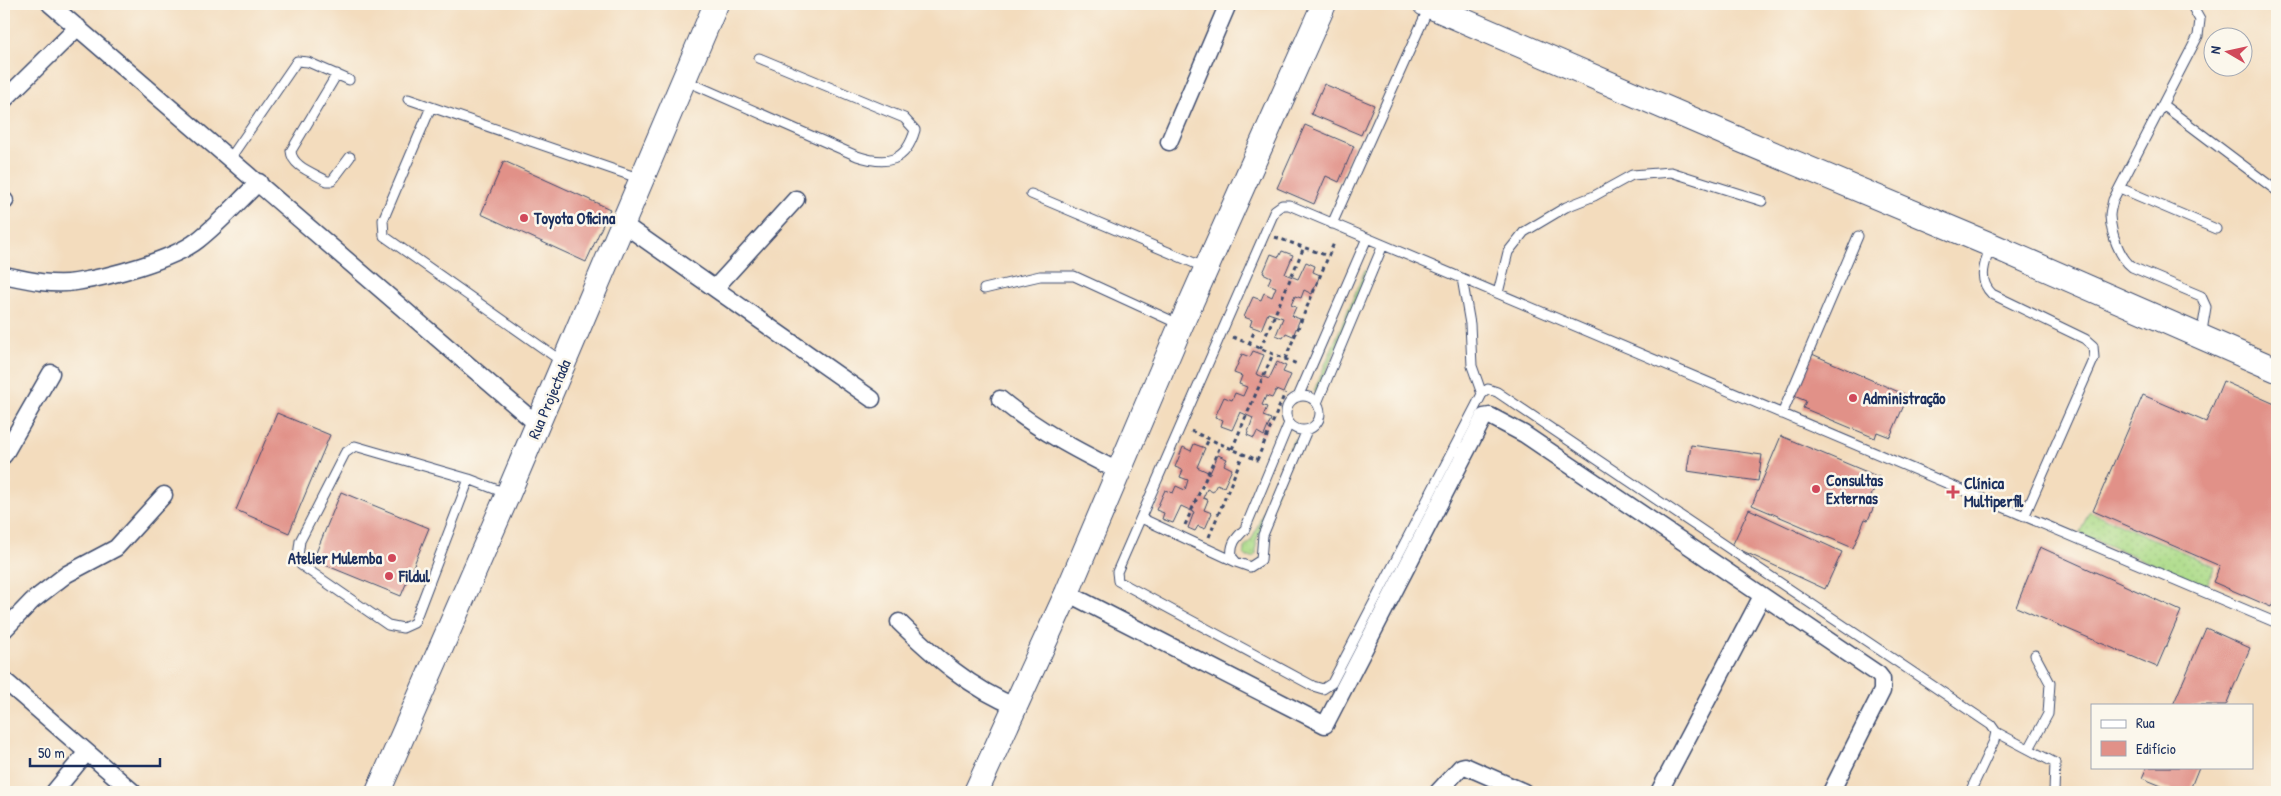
<svg xmlns="http://www.w3.org/2000/svg" width="2281" height="796" font-family="'Patrick Hand',sans-serif">
<defs>
<pattern id="grass-dots" width="8" height="8" patternUnits="userSpaceOnUse" patternTransform="scale(1.25)"><rect width="8" height="8" fill="#acdb88"/><path d="M2 2h.1M6 6h.1" fill="none" stroke="#93bc78" stroke-width="1.8" stroke-linecap="round"/></pattern>
</defs>
<rect width="100%" height="100%" fill="#fbf7ec"/>
<filter id="ink" filterUnits="userSpaceOnUse"><feTurbulence type="fractalNoise" baseFrequency=".02" numOctaves="2"/><feDisplacementMap in="SourceGraphic" scale="10" xChannelSelector="R" yChannelSelector="G"/><feConvolveMatrix kernelMatrix="1 2 1 2 8 2 1 2 1" color-interpolation-filters="sRGB"/></filter>
<filter id="wash" filterUnits="userSpaceOnUse"><feTurbulence type="fractalNoise" baseFrequency=".0096" numOctaves="4" result="noise"/><feDisplacementMap in="SourceGraphic" scale="20" xChannelSelector="R" yChannelSelector="G"/><feGaussianBlur stdDeviation="1.12" result="paint"/><feColorMatrix in="noise" values="0 0 0 0 0 0 0 0 0 0 0 0 0 0 0 0 0 1.4 0 .05"/><feComposite in="paint" operator="in"/></filter>
<g filter="url(#wash)">
<rect width="100%" height="100%" fill="#f3dcbd"/>
<path fill="url(#grass-dots)" stroke="#648573" d="M 1365,270 L 1368,272 L 1317,393 L 1314,391 Z
M 1294,439 L 1298,441 L 1256,541 L 1256,554 L 1253,557 L 1247,557 L 1244,554 L 1244,548 L 1252,539 Z
M 2089,511 L 2215,566 L 2206,587 L 2080,533 Z"/>
<g id="blocks">
<path fill="#e19188" d="M 1324,84 L 1374,105 L 1361,135 L 1311,114 Z
M 1305,125 L 1354,146 L 1339,182 L 1326,176 L 1314,204 L 1277,188 Z
M 504,161 L 610,209 L 586,262 L 481,214 Z
M 1282,251 L 1293,255 L 1285,274 L 1298,279 L 1306,262 L 1315,266 L 1313,272 L 1320,275 L 1312,294 L 1304,290 L 1301,298 L 1295,296 L 1291,305 L 1296,307 L 1292,316 L 1300,319 L 1293,336 L 1286,333 L 1283,338 L 1276,335 L 1283,318 L 1268,313 L 1261,330 L 1250,326 L 1252,320 L 1244,317 L 1253,297 L 1261,300 L 1264,293 L 1272,297 L 1276,287 L 1268,284 L 1271,277 L 1263,273 L 1271,254 L 1279,257 Z
M 1253,351 L 1264,355 L 1256,374 L 1269,379 L 1277,362 L 1286,366 L 1283,372 L 1291,375 L 1283,393 L 1276,390 L 1272,398 L 1266,396 L 1262,405 L 1267,407 L 1263,416 L 1271,419 L 1264,436 L 1257,432 L 1254,438 L 1247,435 L 1253,418 L 1240,412 L 1232,430 L 1221,426 L 1223,420 L 1215,417 L 1224,397 L 1232,400 L 1235,393 L 1243,396 L 1247,387 L 1239,384 L 1242,376 L 1234,373 L 1242,354 L 1250,357 Z
M 1812,354 L 1908,396 L 1890,437 L 1877,432 L 1875,438 L 1803,408 L 1806,401 L 1794,396 Z
M 2223,381 L 2277,405 L 2277,593 L 2271,607 L 2213,582 L 2220,566 L 2093,511 L 2143,395 L 2206,422 Z
M 277,413 L 330,435 L 289,533 L 236,510 Z
M 1781,436 L 1879,477 L 1869,501 L 1875,504 L 1868,520 L 1865,519 L 1853,548 L 1752,505 Z
M 1194,444 L 1205,448 L 1197,467 L 1210,473 L 1218,455 L 1227,459 L 1224,465 L 1232,469 L 1224,487 L 1217,484 L 1213,492 L 1207,489 L 1203,498 L 1208,500 L 1204,510 L 1212,513 L 1205,529 L 1198,526 L 1195,531 L 1188,528 L 1194,512 L 1181,506 L 1173,523 L 1162,519 L 1164,513 L 1156,510 L 1165,490 L 1173,493 L 1176,486 L 1185,490 L 1188,480 L 1180,477 L 1183,470 L 1175,467 L 1183,447 L 1191,451 Z
M 1691,445 L 1762,455 L 1758,481 L 1687,471 Z
M 341,492 L 429,528 L 401,596 L 313,560 Z
M 1749,509 L 1842,552 L 1825,589 L 1732,546 Z
M 2040,547 L 2181,611 L 2157,667 L 2016,607 Z
M 2206,628 L 2250,648 L 2226,705 L 2173,705 Z
M 2147,767 L 2199,767 L 2189,792 L 2176,792 L 2142,778 Z"/>
</g>
</g>
<g filter="url(#ink)">
<use href="#blocks" fill-opacity="0" stroke="#3b496c" stroke-width="1"/>
<g fill="none" stroke-linecap="round" stroke-linejoin="round">
<defs>
<path id="lane" d="M 2191,4 L 2200,20 L 2198,36 L 2113,200 C 2112,205 2110,211 2110,216 C 2111,233 2119,257 2132,267 L 2201,296 L 2206,307 L 2201,337
M 337,74 L 291,151 C 292,167 314,173 327,181 L 332,181 L 350,157
M 684,80 L 857,156 C 887,166 906,162 915,130 L 904,118 L 759,58
M 408,99 L 641,179
M 2163,105 L 2277,191
M 431,107 L 383,220 L 384,236 L 564,363
M 231,157 L 297,61 L 308,62 L 349,80
M 2120,188 L 2216,229
M 1031,194 L 1206,268
M 1332,224 L 1429,7
M 1990,247 C 1985,264 1977,279 1992,294 L 2085,339 L 2093,346 L 2094,358 L 2024,517
M 1462,278 L 1470,324 L 1472,366 L 1482,394
M 984,289 L 1040,276 L 1074,276 L 1181,325
M 1498,293 L 1508,252 L 1524,232 L 1566,207 L 1594,196 L 1632,175 L 1671,172 L 1762,201
M1286 413a17 17 0 1 1 34 0a17 17 0 1 1-34 0Z
M 1298,397 L 1367,238
M 1317,403 L 1383,245
M 1782,414 L 1858,236
M 1289,423 L 1245,529 C 1236,538 1230,544 1232,557 L 1236,562 L 1250,567 L 1261,560 L 1263,535 L 1307,430
M 469,479 L 414,623 L 403,628 L 388,625 L 301,565 L 298,556 L 300,541 L 345,453 L 355,446 L 469,479 L 508,494
M 1141,518 L 1236,562
M 1996,732 L 2055,763 L 2054,792
M 2029,749 L 2048,714 L 2050,683 L 2035,655
M 1970,792 L 1994,741 L 1996,732 L 1991,725 L 1497,392 L 1488,389 L 1482,394 L 1332,683 L 1323,689 L 1313,686 L 1118,581 L 1117,572 L 1275,210 L 1282,205 L 1289,205 L 2277,623"/>
<path id="street" d="M 50,4 L 538,425
M 4,100 L 78,27
M 1169,142 L 1228,4
M 4,200 L 5,201
M 623,224 L 872,399
M 4,275 C 27,280 52,286 76,282 C 108,277 173,260 198,240 C 220,223 239,201 259,182
M 715,288 L 796,199
M 1000,399 C 1036,429 1078,451 1120,472
M 4,455 L 51,373
M 1067,593 L 1325,725 L 1484,417 L 1490,416 L 1524,434 L 1878,674 L 1882,679 L 1882,691 L 1831,792
M 899,622 C 934,656 971,689 1017,707
M 4,630 L 32,601 L 67,574 L 116,548 L 164,495
M 4,680 L 133,792
M 54,792 L 87,752
M 1438,792 L 1461,767 L 1465,766 L 1524,792
M 1659,792 L 1762,596"/>
<path id="secondary" d="M 1425,4 L 1738,139 L 1991,245 L 2277,370
M 378,792 L 508,494 L 716,4
M 976,792 L 1067,593 L 1181,325 L 1324,4"/>
</defs>
<use href="#lane" stroke="#3b496c" stroke-width="11"/>
<use href="#street" stroke="#3b496c" stroke-width="19"/>
<use href="#secondary" stroke="#3b496c" stroke-width="26"/>
<path stroke="#3b496c" stroke-width="3" stroke-dasharray="4 4" stroke-linecap="butt" d="M 1275,237 L 1328,256
M 1233,337 L 1297,364 L 1296,366
M 1249,344 L 1254,332
M 1260,349 L 1304,247
M 1285,359 L 1334,243
M 1191,431 L 1257,460 L 1285,393
M 1206,445 L 1209,439
M 1232,449 L 1273,354
M 1185,525 L 1221,444
M 1209,537 L 1243,454"/>
<use href="#lane" stroke="#fff" stroke-width="9"/>
<use href="#street" stroke="#fff" stroke-width="16"/>
<use href="#secondary" stroke="#fff" stroke-width="24"/>
</g>
</g>
<g fill="#d1495b" stroke="#fbf7ec" stroke-width="2">
<circle cx="524" cy="218" r="5"/>
<circle cx="1853" cy="398" r="5"/>
<circle cx="1816" cy="489" r="5"/>
<path d="M1950.5 484.5h5v5h5v5h-5v5h-5v-5h-5v-5h5z"/>
<circle cx="392" cy="558" r="5"/>
<circle cx="389" cy="576" r="5"/>
</g>
<g text-anchor="middle" stroke-width="5" stroke-linejoin="round" paint-order="stroke">
<g font-size="16" font-weight="bold" fill="#1b2f5e" stroke="#fbf7ec" text-anchor="start">
<text x="534" y="224">Toyota Oficina</text>
<text x="1863" y="404">Administração</text>
<text x="1826" y="486">Consultas<tspan x="1826" dy="18">Externas</tspan></text>
<text x="1964" y="489">Clínica<tspan x="1964" dy="18">Multiperfil</tspan></text>
<text x="382" y="564" text-anchor="end">Atelier Mulemba</text>
<text x="399" y="582">Fildul</text>
</g>
<g font-size="16" fill="#1b2f5e" stroke="#fbf7ec">
<text transform="translate(549 399) rotate(-67)" y="6">Rua Projectada</text>
</g>
</g>
<rect width="2281" height="796" fill="none" stroke="#fbf7ec" stroke-width="20"/>
<rect x="2091" y="704" width="162" height="65" fill="#fbf7ec" stroke="#a1a7b3"/>
<rect x="2101" y="720" width="25" height="8" fill="#ffffff" stroke="#a1a7b3"/>
<text x="2136" y="728" font-size="15" fill="#1b2f5e">Rua</text>
<rect x="2101" y="741" width="25" height="15" fill="#e19188" stroke="#a1a7b3"/>
<text x="2136" y="754" font-size="15" fill="#1b2f5e">Edifício</text>
<g transform="translate(2228 52) rotate(279)"><circle r="24" fill="#fbf7ec" stroke="#a1a7b3"/>
<path d="M0-4L9 19L0 12L-9 19Z" fill="#d1495b"/>
<text y="-8" font-size="14" font-weight="bold" text-anchor="middle" fill="#1b2f5e">N</text>
</g>
<path d="M30 758v8h130v-8" fill="none" stroke="#1b2f5e" stroke-width="2.5"/>
<text x="38" y="758" font-size="15" fill="#1b2f5e" stroke="#fbf7ec" stroke-width="4" paint-order="stroke">50 m</text>
</svg>
